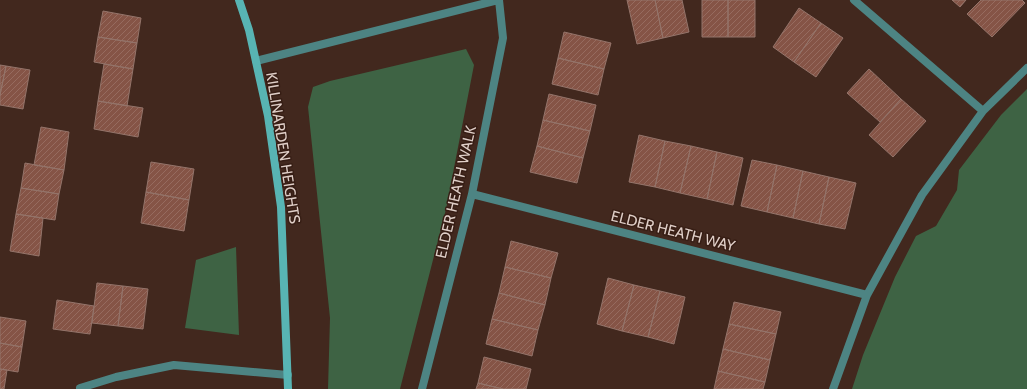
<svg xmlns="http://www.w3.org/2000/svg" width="1027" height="389" font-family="Cabin,sans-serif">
<defs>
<pattern id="building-hatch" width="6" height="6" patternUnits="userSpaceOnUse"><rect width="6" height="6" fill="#855446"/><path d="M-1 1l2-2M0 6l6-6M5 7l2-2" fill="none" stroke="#966b5f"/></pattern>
</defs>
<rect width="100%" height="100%" fill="#42281e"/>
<path fill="#3e6344" d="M 466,49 L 474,65 L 446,209 L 400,389 L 328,389 L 330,318 L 308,107 L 313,87 L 330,81 Z
M 1027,89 L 1027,389 L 852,389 L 863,355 L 895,277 L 916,236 L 936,226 L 957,190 L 959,170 L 1001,115 Z
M 236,247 L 239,335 L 185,328 L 196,260 Z"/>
<path fill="url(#building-hatch)" stroke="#94746a" d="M 627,0 L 655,0 L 663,38 L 637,44 Z
M 655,0 L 682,0 L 689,32 L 663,38 Z
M 702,0 L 728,0 L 728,37 L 702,37 Z
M 728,0 L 755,0 L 755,37 L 728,37 Z
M 952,0 L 966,0 L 960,7 Z
M 981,0 L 1022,0 L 1025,3 L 992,37 L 967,14 Z
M 799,8 L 821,23 L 794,62 L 773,47 Z
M 103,11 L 141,18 L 137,43 L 98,37 Z
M 821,23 L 843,38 L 816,77 L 794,62 Z
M 564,32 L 611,43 L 604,69 L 558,58 Z
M 98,37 L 137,43 L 133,69 L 94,62 Z
M 558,58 L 604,69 L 598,95 L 552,84 Z
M 104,64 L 133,69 L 127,106 L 98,101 Z
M 0,65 L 6,66 L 0,95 Z
M 6,66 L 30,70 L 23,109 L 0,105 L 0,95 Z
M 869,69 L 901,99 L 880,122 L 847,93 Z
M 549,94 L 596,105 L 590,131 L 543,120 Z
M 901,99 L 926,121 L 893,157 L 869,135 Z
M 98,101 L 143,108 L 138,137 L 94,129 Z
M 543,120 L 590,131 L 583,158 L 537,146 Z
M 41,127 L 69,132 L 64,170 L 34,165 Z
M 639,135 L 665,141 L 655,187 L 629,182 Z
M 665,141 L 691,146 L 680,193 L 655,187 Z
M 537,146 L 583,158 L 577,183 L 530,172 Z
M 691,146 L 717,152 L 707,199 L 680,193 Z
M 717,152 L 743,158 L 733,205 L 707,199 Z
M 752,160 L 777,165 L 767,212 L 741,206 Z
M 151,162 L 194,169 L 189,200 L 146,192 Z
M 25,163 L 64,170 L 59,194 L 21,188 Z
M 777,165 L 803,171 L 793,218 L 767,212 Z
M 803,171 L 829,177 L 819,224 L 793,218 Z
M 829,177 L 856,183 L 845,229 L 819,224 Z
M 21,188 L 59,194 L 55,220 L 16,214 Z
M 146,192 L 189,200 L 184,231 L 141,223 Z
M 16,214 L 43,218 L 39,256 L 10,251 Z
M 511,241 L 558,253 L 551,278 L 505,267 Z
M 505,267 L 551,278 L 545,305 L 499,293 Z
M 608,278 L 634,285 L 622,331 L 597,324 Z
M 97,283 L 123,286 L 118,326 L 92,323 Z
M 634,285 L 660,291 L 648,337 L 622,331 Z
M 123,286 L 148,289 L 143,329 L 118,326 Z
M 660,291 L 685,297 L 674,344 L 648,337 Z
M 499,293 L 545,305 L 538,330 L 492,319 Z
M 57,300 L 94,306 L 90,334 L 53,329 Z
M 734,302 L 781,312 L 776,334 L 729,324 Z
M 0,317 L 26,321 L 22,347 L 0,343 Z
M 492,319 L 538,330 L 532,356 L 486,344 Z
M 729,324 L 776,334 L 770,360 L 723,349 Z
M 0,343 L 22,347 L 18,372 L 0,369 Z
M 723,349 L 770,360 L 765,382 L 718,371 Z
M 484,357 L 531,369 L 526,389 L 503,389 L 478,383 Z
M 0,369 L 7,370 L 4,389 L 0,389 Z
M 718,371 L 765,382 L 763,389 L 714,389 Z
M 478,383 L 503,389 L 476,389 Z"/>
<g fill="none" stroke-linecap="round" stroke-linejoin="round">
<path stroke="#4d8483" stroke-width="8" d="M 854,0 L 983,111
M 256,61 L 498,0
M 472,194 L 867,295
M 80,388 L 116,377 L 174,365 L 288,375
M 422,389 L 472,194 L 503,38 L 499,0
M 833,389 L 867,295 L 922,195 L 983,111 L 1027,68"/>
<path stroke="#58b4b3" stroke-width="8" d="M 239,0 L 249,30 L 268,116 L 281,207 L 288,389"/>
</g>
<g text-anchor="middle" stroke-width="3" stroke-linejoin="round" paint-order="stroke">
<g font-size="15" fill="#dfcec7" stroke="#371e15">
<text transform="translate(283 148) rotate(81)" y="5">KILLINARDEN HEIGHTS</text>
<text transform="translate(456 192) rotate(-77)" y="5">ELDER HEATH WALK</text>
<text transform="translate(673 231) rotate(14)" y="5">ELDER HEATH WAY</text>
</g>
</g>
</svg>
